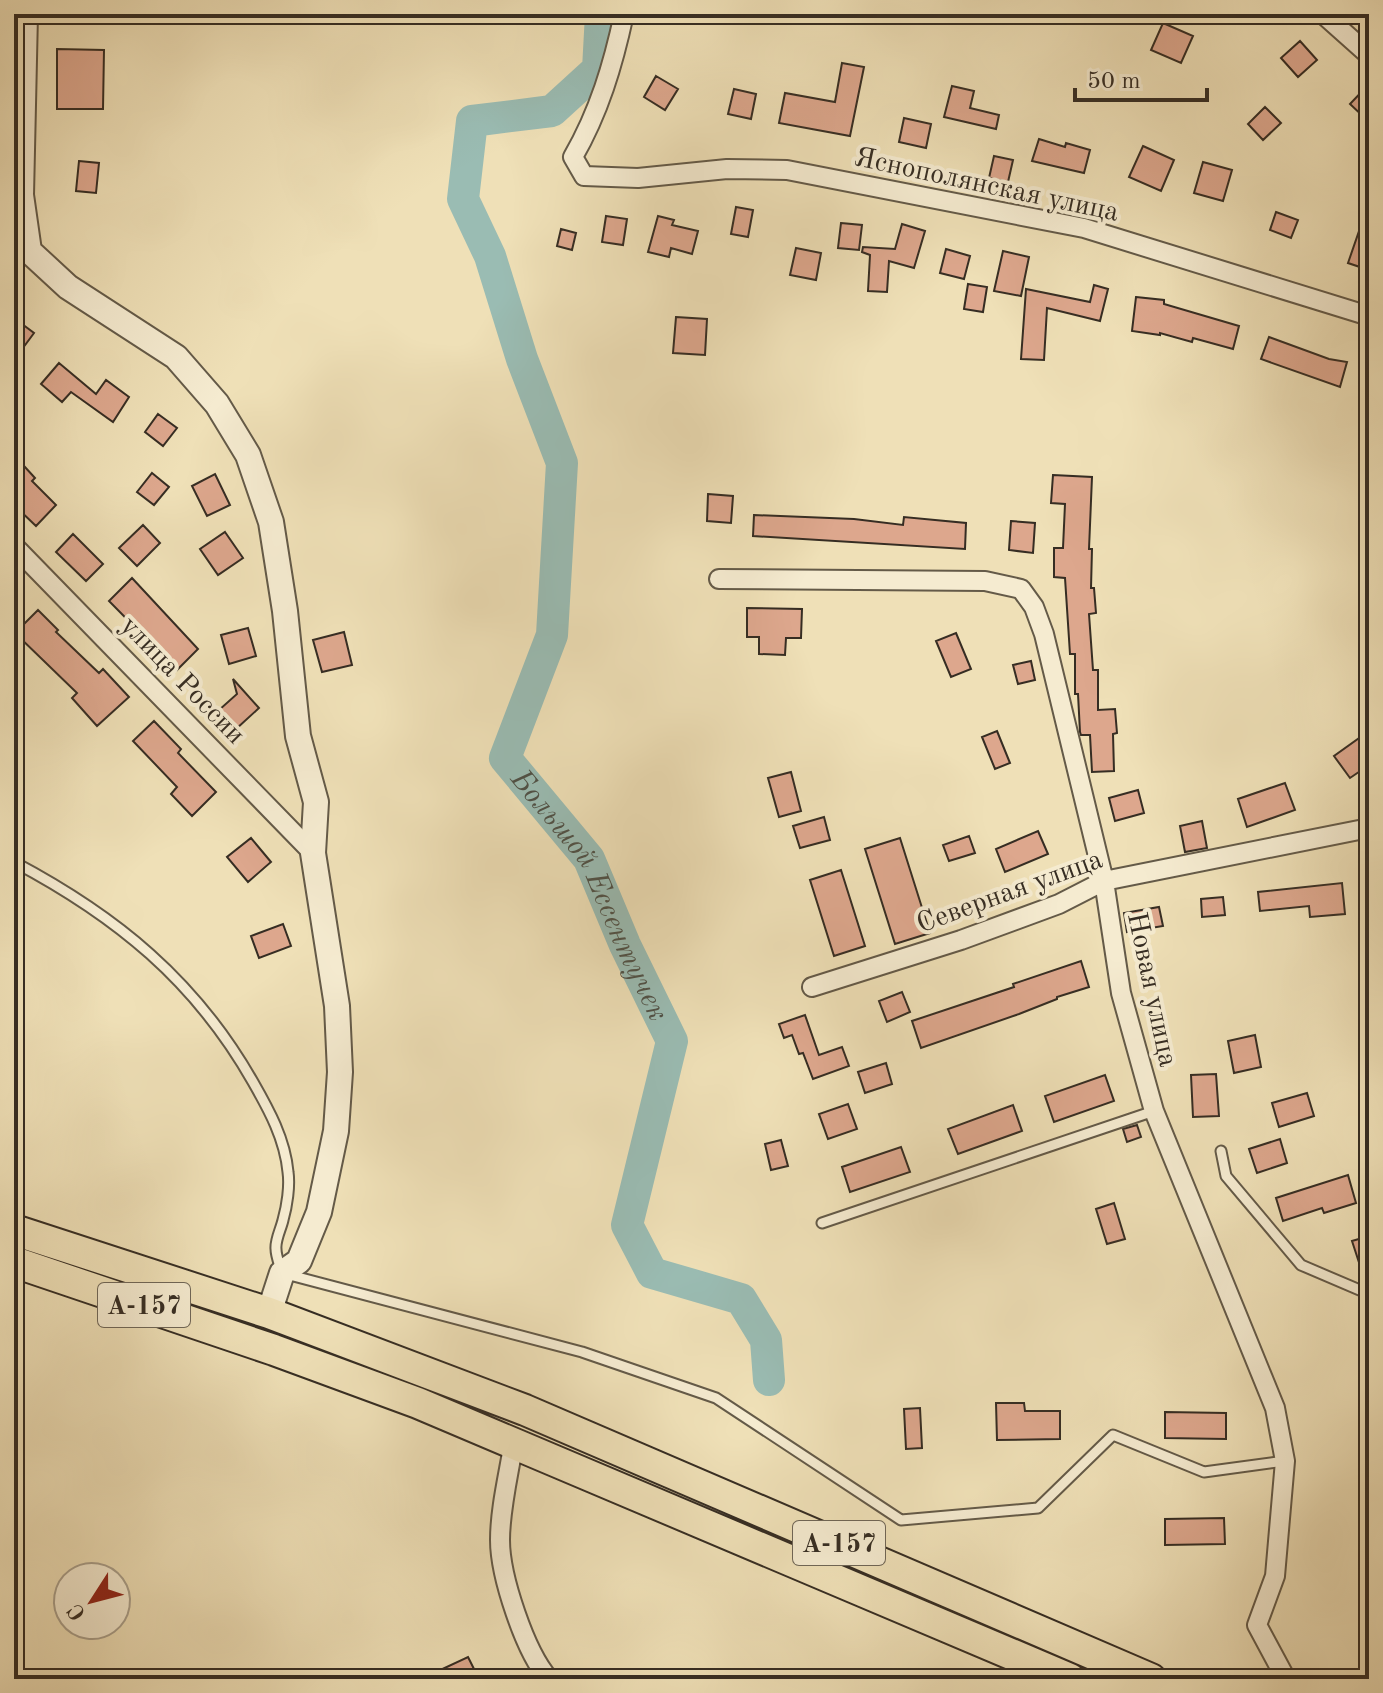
<svg xmlns="http://www.w3.org/2000/svg" width="1383" height="1693" font-family="'Old Standard TT',serif">
<rect width="100%" height="100%" fill="#efe0b7"/>
<filter id="stains"><feTurbulence type="fractalNoise" baseFrequency=".0025" numOctaves="4"/><feColorMatrix values="0 0 0 0 .2 0 0 0 0 .09 0 0 0 0 .02 0 0 0 .5 -.17"/></filter>
<radialGradient id="worn" r=".72"><stop offset=".6" stop-color="#630" stop-opacity="0"/><stop offset="1" stop-color="#630" stop-opacity=".3"/></radialGradient>
<g fill="none" stroke-linecap="round" stroke-linejoin="round">
<path stroke="#9abcb3" stroke-width="32" id="s1" d="M 601,14 L 598,69 L 552,111 L 472,121 L 463,199 L 490,256 L 522,359 L 562,463 L 552,635 L 505,758 L 589,859 L 625,945 L 672,1041 L 627,1225 L 652,1273 L 741,1299 L 766,1340 L 769,1380"/>
</g>
<path fill="#dda78d" stroke="#362d23" stroke-width="2" d="M 1163,23 L 1193,36 L 1181,63 L 1151,50 Z
M 1300,41 L 1317,60 L 1298,77 L 1281,58 Z
M 57,49 L 104,50 L 103,109 L 57,109 Z
M 842,63 L 864,67 L 850,136 L 779,123 L 785,93 L 835,102 Z
M 656,76 L 678,89 L 665,110 L 644,97 Z
M 1369,84 L 1369,122 L 1350,104 Z
M 952,86 L 974,91 L 970,108 L 999,115 L 996,129 L 944,117 Z
M 734,89 L 756,94 L 751,119 L 728,114 Z
M 1265,107 L 1281,123 L 1263,140 L 1248,124 Z
M 904,118 L 931,124 L 926,148 L 899,142 Z
M 1039,139 L 1065,147 L 1066,143 L 1090,150 L 1084,173 L 1032,161 Z
M 1143,146 L 1174,160 L 1161,191 L 1129,177 Z
M 994,156 L 1013,160 L 1008,182 L 989,178 Z
M 79,161 L 99,163 L 96,193 L 76,191 Z
M 1203,162 L 1232,170 L 1223,201 L 1194,193 Z
M 736,207 L 753,210 L 748,237 L 731,234 Z
M 1367,208 L 1369,208 L 1369,270 L 1348,263 Z
M 1276,212 L 1298,220 L 1291,238 L 1270,230 Z
M 606,216 L 627,219 L 623,245 L 602,242 Z
M 658,216 L 674,220 L 672,225 L 698,231 L 692,254 L 671,248 L 669,257 L 648,252 Z
M 841,223 L 862,225 L 859,250 L 838,248 Z
M 902,224 L 925,231 L 914,268 L 889,261 L 887,292 L 868,291 L 870,255 L 862,252 L 863,247 L 895,249 Z
M 561,229 L 576,233 L 572,250 L 557,246 Z
M 796,248 L 821,253 L 816,280 L 790,275 Z
M 946,249 L 970,256 L 964,279 L 940,273 Z
M 1003,251 L 1029,257 L 1021,296 L 994,291 Z
M 968,284 L 987,287 L 983,312 L 964,309 Z
M 1094,285 L 1108,289 L 1100,321 L 1047,308 L 1044,360 L 1021,359 L 1026,289 L 1090,302 Z
M 1136,297 L 1164,300 L 1164,304 L 1239,326 L 1233,349 L 1193,338 L 1192,342 L 1160,333 L 1160,335 L 1132,331 Z
M 676,317 L 707,319 L 705,355 L 673,353 Z
M 14,318 L 34,333 L 14,360 Z
M 1269,337 L 1329,359 L 1347,362 L 1340,387 L 1261,359 Z
M 59,363 L 96,394 L 106,380 L 129,397 L 113,422 L 71,392 L 62,402 L 41,384 Z
M 158,414 L 177,428 L 163,446 L 145,432 Z
M 14,455 L 35,478 L 32,481 L 56,505 L 36,526 L 14,505 Z
M 152,473 L 169,487 L 154,505 L 137,492 Z
M 215,474 L 230,505 L 207,516 L 192,486 Z
M 1053,475 L 1092,477 L 1089,549 L 1092,549 L 1091,588 L 1094,588 L 1096,613 L 1089,614 L 1093,670 L 1098,670 L 1098,710 L 1115,709 L 1117,733 L 1113,734 L 1114,771 L 1092,772 L 1090,735 L 1081,735 L 1080,732 L 1078,694 L 1075,694 L 1075,654 L 1070,654 L 1065,578 L 1054,577 L 1054,548 L 1063,548 L 1065,504 L 1051,503 Z
M 708,494 L 733,496 L 731,523 L 707,521 Z
M 754,515 L 854,519 L 903,525 L 904,517 L 966,523 L 965,549 L 753,536 Z
M 1011,521 L 1035,523 L 1033,553 L 1009,550 Z
M 143,525 L 160,543 L 137,566 L 119,548 Z
M 225,532 L 243,558 L 218,575 L 200,549 Z
M 73,534 L 103,564 L 86,581 L 56,552 Z
M 132,578 L 198,649 L 177,670 L 109,601 Z
M 747,608 L 802,609 L 801,638 L 786,638 L 785,655 L 759,654 L 759,637 L 747,637 Z
M 38,610 L 58,630 L 56,632 L 99,673 L 103,669 L 129,697 L 97,726 L 72,698 L 77,693 L 15,633 Z
M 248,628 L 256,656 L 229,664 L 221,635 Z
M 344,632 L 352,665 L 322,672 L 313,640 Z
M 956,633 L 971,669 L 951,677 L 936,641 Z
M 1031,661 L 1035,680 L 1018,684 L 1013,665 Z
M 233,679 L 259,708 L 236,729 L 219,710 L 237,694 Z
M 154,721 L 181,749 L 178,753 L 216,792 L 192,816 L 171,794 L 177,787 L 133,741 Z
M 997,731 L 1010,763 L 995,769 L 982,737 Z
M 1369,731 L 1369,765 L 1350,778 L 1334,756 Z
M 791,772 L 801,811 L 779,817 L 768,778 Z
M 1285,783 L 1295,810 L 1247,827 L 1238,799 Z
M 1138,790 L 1144,813 L 1115,821 L 1109,798 Z
M 824,817 L 830,840 L 800,848 L 793,826 Z
M 1202,821 L 1207,848 L 1185,852 L 1180,826 Z
M 1038,831 L 1048,854 L 1005,872 L 996,849 Z
M 969,836 L 975,853 L 949,861 L 943,845 Z
M 251,838 L 271,862 L 248,882 L 227,857 Z
M 900,838 L 930,933 L 895,944 L 865,849 Z
M 841,870 L 865,946 L 834,956 L 810,880 Z
M 1342,883 L 1345,914 L 1310,917 L 1309,906 L 1260,911 L 1258,892 Z
M 1223,897 L 1225,915 L 1202,917 L 1201,899 Z
M 1159,907 L 1163,926 L 1127,932 L 1124,913 Z
M 283,924 L 291,946 L 259,958 L 251,936 Z
M 1081,961 L 1089,987 L 1057,997 L 1057,999 L 1019,1014 L 921,1048 L 912,1021 L 1014,987 L 1013,984 Z
M 902,992 L 910,1012 L 887,1022 L 879,1001 Z
M 805,1015 L 819,1055 L 842,1047 L 849,1066 L 813,1079 L 803,1053 L 799,1054 L 792,1035 L 784,1038 L 779,1024 Z
M 1255,1035 L 1261,1067 L 1234,1073 L 1228,1041 Z
M 886,1063 L 892,1084 L 865,1093 L 858,1072 Z
M 1216,1074 L 1219,1116 L 1193,1117 L 1191,1075 Z
M 1105,1075 L 1114,1101 L 1054,1122 L 1045,1096 Z
M 1307,1093 L 1314,1116 L 1279,1127 L 1272,1103 Z
M 848,1104 L 857,1129 L 828,1139 L 819,1114 Z
M 1013,1105 L 1022,1131 L 958,1154 L 948,1129 Z
M 1137,1125 L 1141,1137 L 1127,1142 L 1123,1129 Z
M 1280,1139 L 1287,1163 L 1257,1173 L 1249,1149 Z
M 781,1140 L 788,1166 L 771,1170 L 765,1144 Z
M 901,1147 L 910,1172 L 850,1192 L 842,1167 Z
M 1348,1175 L 1356,1203 L 1324,1213 L 1322,1208 L 1283,1221 L 1276,1198 Z
M 1114,1203 L 1125,1239 L 1107,1244 L 1096,1209 Z
M 1369,1236 L 1369,1284 L 1366,1284 L 1352,1241 Z
M 996,1403 L 1024,1403 L 1025,1411 L 1060,1411 L 1060,1439 L 997,1440 Z
M 920,1408 L 922,1448 L 906,1449 L 904,1409 Z
M 1165,1412 L 1226,1413 L 1226,1439 L 1165,1438 Z
M 1224,1518 L 1225,1544 L 1165,1545 L 1165,1519 Z
M 468,1657 L 479,1679 L 421,1679 Z"/>
<g fill="none" stroke-linecap="round" stroke-linejoin="round">
<defs>
<path id="service" d="M 14,862 C 116,916 195,980 253,1082 C 269,1110 285,1139 288,1172 C 290,1186 287,1206 283,1220 C 281,1229 275,1240 276,1249 C 276,1257 280,1265 282,1273 L 582,1352 L 716,1398 L 901,1520 L 1038,1508 L 1113,1435 L 1204,1472 L 1285,1461
M 1221,1151 L 1226,1176 L 1301,1265 L 1369,1294
M 822,1223 L 1154,1111"/>
<path id="minor" d="M 624,14 C 613,65 599,112 573,157 L 584,176 L 638,178 L 727,169 L 787,170 L 1084,228 L 1369,316
M 1323,14 L 1369,55
M 14,546 L 313,853
M 719,579 L 985,581 L 1021,589 L 1034,607 L 1044,634 L 1104,881 L 1121,993 L 1154,1111 L 1275,1408 L 1285,1461 L 1275,1576 L 1257,1625 L 1286,1679
M 812,987 L 961,940 L 1059,904 L 1104,881 L 1369,828
M 514,1441 C 509,1473 500,1508 500,1540 C 500,1576 525,1652 549,1679"/>
<path id="tertiary" d="M 25,14 L 21,195 L 29,251 L 68,287 L 176,357 L 217,404 L 248,455 L 271,522 L 285,611 L 298,736 L 316,802 L 313,853 L 337,1006 L 340,1072 L 336,1131 L 319,1212 L 299,1261 L 282,1273 L 269,1313"/>
<path id="primary" d="M 14,1230 L 269,1313 L 525,1410 L 1151,1679
M 14,1262 L 274,1350 L 418,1403 L 1070,1679"/>
</defs>
<use href="#service" stroke="#645a48" stroke-width="13"/>
<use href="#minor" stroke="#645a48" stroke-width="22"/>
<use href="#tertiary" stroke="#645a48" stroke-width="28"/>
<use href="#primary" stroke="#362d23" stroke-width="34"/>
<use href="#service" stroke="#f5ebd0" stroke-width="9"/>
<use href="#minor" stroke="#f5ebd0" stroke-width="18"/>
<use href="#tertiary" stroke="#f5ebd0" stroke-width="24"/>
<use href="#primary" stroke="#efe0b7" stroke-width="30"/>
</g>
<g text-anchor="middle" stroke-width="8" stroke-linejoin="round" paint-order="stroke">
<g fill="#f5ebd0" stroke="#6f6657" stroke-width="2">
<rect x="98" y="1283" width="92" height="44" rx="6"/>
<rect x="793" y="1521" width="92" height="44" rx="6"/>
</g>
<g font-size="26" font-weight="bold" fill="#362d23">
<text x="144" y="1314">А-157</text>
<text x="839" y="1552">А-157</text>
</g>
<g font-size="28" fill="#362d23" stroke="#f5ebd0">
<text transform="translate(987 183) rotate(12)" y="10">Яснополянская улица</text>
<text transform="translate(184 679) rotate(46)" y="10">улица России</text>
<text transform="translate(1009 890) rotate(-20)" y="10">Северная улица</text>
<text transform="translate(1154 989) rotate(78)" y="10">Новая улица</text>
</g>
<g font-size="30" font-style="italic" fill="#4f5147" stroke="#f5ebd0">
<text dy="10" stroke="none"><textPath href="#s1" startOffset="1026">Большой Ессентучек</textPath></text>
</g>
</g>
<rect width="1383" height="1693" fill="none" stroke="#efe0b7" stroke-width="48"/>
<rect x="16" y="16" width="1351" height="1661" fill="none" stroke="#362d23" stroke-width="4"/>
<rect x="24" y="24" width="1335" height="1645" fill="none" stroke="#362d23" stroke-width="2"/>
<g transform="translate(92 1601) rotate(234)"><circle r="38" fill="#f5ebd0" stroke="#a99f8b" stroke-width="2"/>
<path d="M0-6L14 30L0 20L-14 30Z" fill="#8f2418"/>
<text y="-12" font-size="22" font-weight="bold" text-anchor="middle" fill="#362d23">С</text>
</g>
<path d="M1075 88v12h132v-12" fill="none" stroke="#362d23" stroke-width="4"/>
<text x="1087" y="88" font-size="24" fill="#362d23" stroke="#f5ebd0" stroke-width="6" paint-order="stroke">50 m</text>
<rect width="100%" height="100%" filter="url(#stains)"/>
<rect width="100%" height="100%" fill="url(#worn)"/>
</svg>
